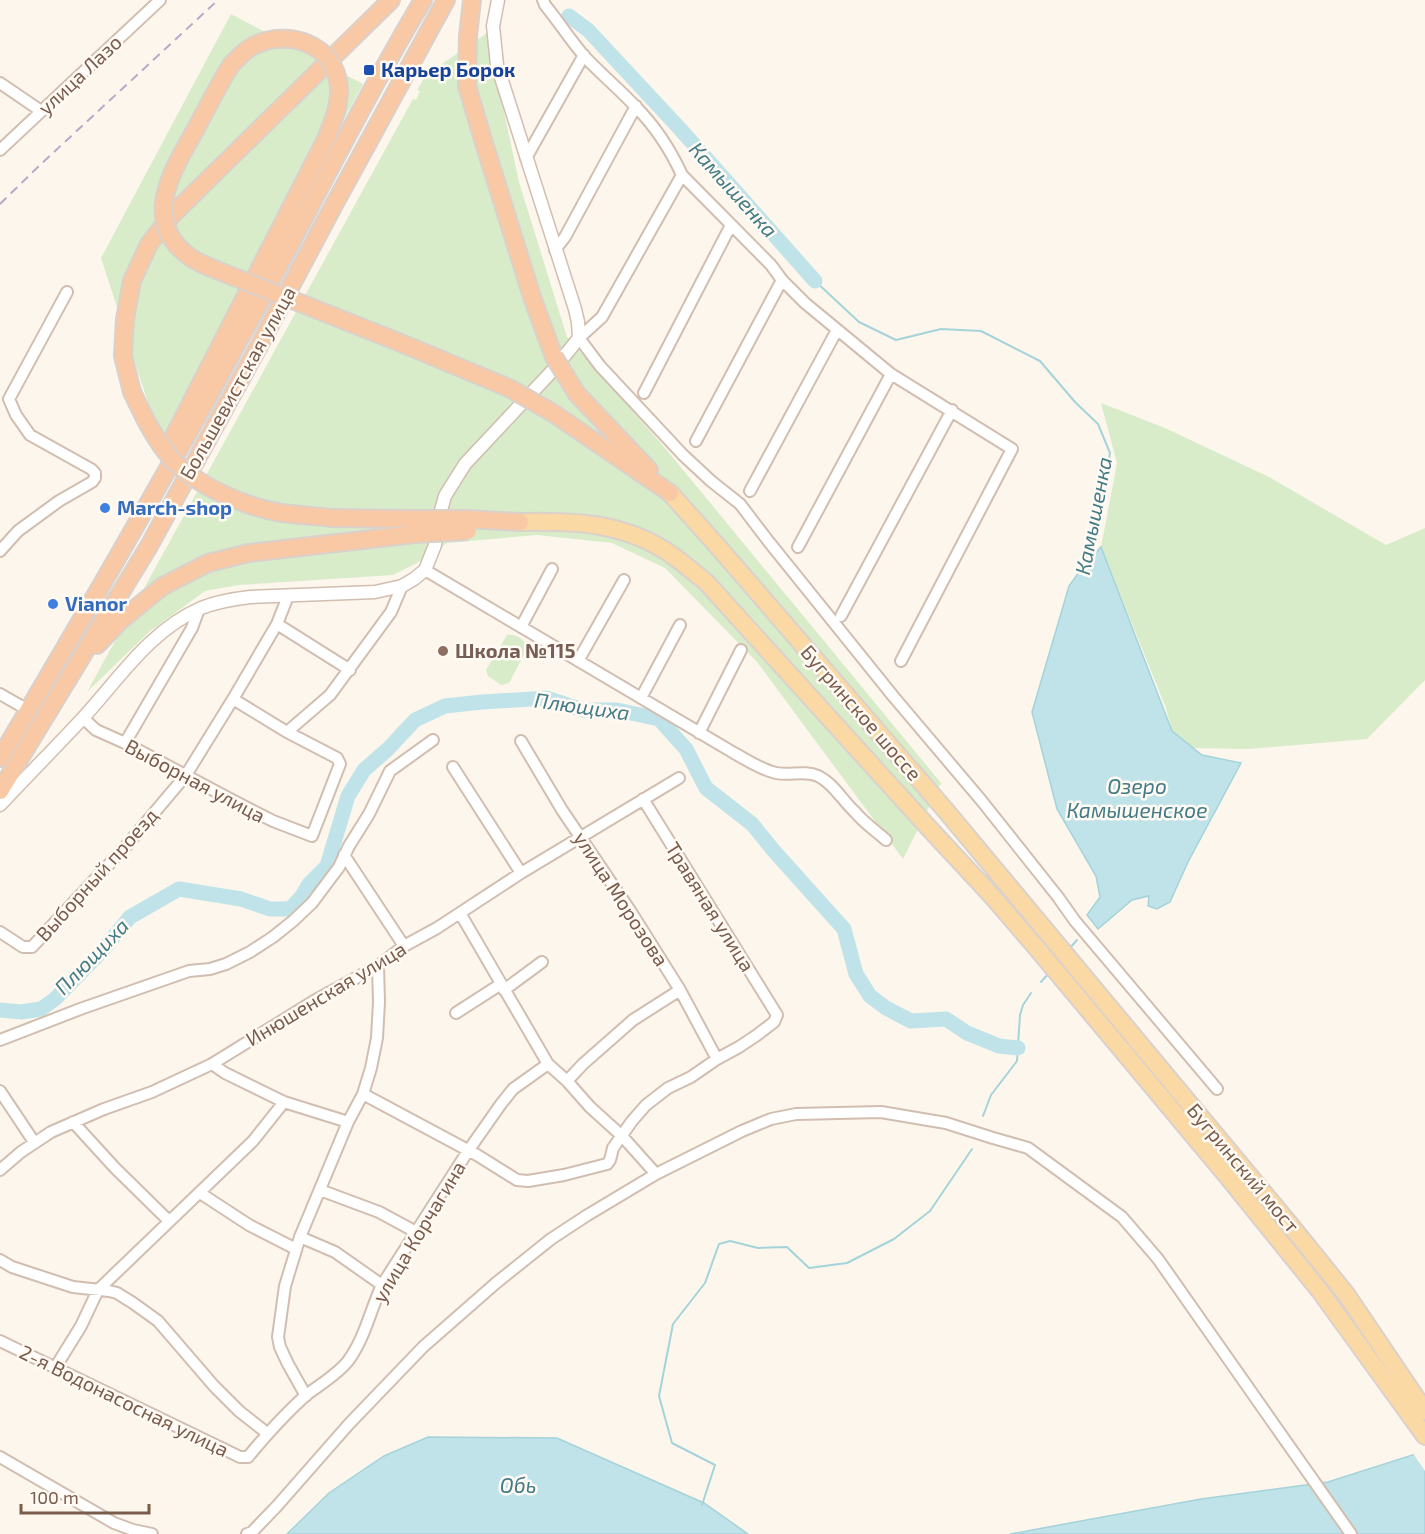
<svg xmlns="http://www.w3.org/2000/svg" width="1425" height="1534" font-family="'Exo 2',sans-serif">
<rect width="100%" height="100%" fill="#fdf6ec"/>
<path fill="#d8ecc9" d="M 231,14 L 363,84 L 164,452 L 101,258 Z
M 487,33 L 519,182 L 567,337 L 665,448 L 941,783 L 903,859 L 757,662 L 665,568 L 612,543 L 537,535 L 447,543 L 417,563 L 393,575 L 239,585 L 205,591 L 149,632 L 87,692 L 413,99 L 416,100 L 420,91 L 417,90 L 426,75 Z
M 1101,403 L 1165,428 L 1269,477 L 1386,545 L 1425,528 L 1425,680 L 1367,739 L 1249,749 L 1192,748 L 1172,731 L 1166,708 L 1101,547 L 1117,463 Z
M 507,635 C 517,634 523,639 528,647 L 509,683 L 501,685 L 488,676 L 486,670 Z"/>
<path fill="#bfe3e8" stroke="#a5d3da" stroke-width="1.5" d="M 1101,547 L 1172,731 L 1202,755 L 1241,763 L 1188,862 L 1170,902 L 1157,909 L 1148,906 L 1149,896 L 1132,900 L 1098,929 L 1087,915 L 1100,897 L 1096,876 L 1057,809 L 1032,712 L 1069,586 L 1082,568 Z
M 428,1437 L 557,1438 L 704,1503 L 748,1534 L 287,1534 L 329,1493 L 384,1456 Z
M 1425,1451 L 1425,1534 L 1010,1534 L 1201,1499 L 1328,1482 Z"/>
<path fill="#fdf6ec" d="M 1425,1448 L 1425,1471 L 1412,1452 Z"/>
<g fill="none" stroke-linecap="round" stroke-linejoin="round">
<path stroke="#a5d3da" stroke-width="2" d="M 815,281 L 859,322 L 896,340 L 941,329 L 981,331 L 1040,361 L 1075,402 L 1098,424 L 1110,453 L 1094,535 L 1082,571
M 1069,949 L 1077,940
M 1041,982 L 1048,974
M 983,1116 L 991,1095 L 1017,1061 L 1020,1015 L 1023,1005 L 1031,993
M 702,1505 L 715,1465 L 672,1443 L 659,1396 L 673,1324 L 705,1283 L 719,1244 L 730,1241 L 758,1248 L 787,1247 L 809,1268 L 847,1263 L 894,1239 L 930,1211 L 972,1149"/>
<path stroke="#bfe3e8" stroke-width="15" d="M 569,16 L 588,30 L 681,130 L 815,281
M 0,1010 L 21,1012 L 41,1009 L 55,999 L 102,951 L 130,917 L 179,889 L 241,899 L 270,909 L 290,909 L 302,896 L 309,884 L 327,866 L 348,796 L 364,770 L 388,749 L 415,720 L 445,706 L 482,702 L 547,698 L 583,710 L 617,710 L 659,719 L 686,749 L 706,788 L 752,824 L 774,851 L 844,929 L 856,974 L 870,996 L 886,1008 L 911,1021 L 946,1019 L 967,1033 L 999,1046 L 1018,1048"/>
<defs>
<path id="minor" d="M 543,0 L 545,5 C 559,22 571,41 585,57 C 601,74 619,89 635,106 C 654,125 671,151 682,175 L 771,265 L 782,280 L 805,303 L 891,374 L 1012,449 L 901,661
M 0,83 L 41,111
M 0,150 L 160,0
M 526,158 L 584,55
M 682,175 L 602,317 L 579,338 L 600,366 L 683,455 L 711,481 L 740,504 L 769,542 L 893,696 L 981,800 L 1058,897 L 1075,921 L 1217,1089
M 555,250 L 565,237 L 636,106
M 644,393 L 731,225
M 696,441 L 782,280
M 750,491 L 837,330
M 798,547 L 891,374
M 0,551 L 18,531 L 59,501 L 92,482 L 95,478 L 95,473 L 91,469 L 30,435 L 16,415 L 9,399 L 67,292
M 425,570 L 734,753 C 747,760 762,770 776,773 C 790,776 804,770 818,776 C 833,783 843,801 855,812 C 864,823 876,831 886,840
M 841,616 L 952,410
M 277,624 L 350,670
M 521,627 L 552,569
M 578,661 L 624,580
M 0,694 L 28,710
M 641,698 L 680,625
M 83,718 L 96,730 L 125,743 L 230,799 L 273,821 L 312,836 L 340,764 L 337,758 L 287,732 L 233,699
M 287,732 L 330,695 L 391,612 L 402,586
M 699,733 L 741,650
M 521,741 L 562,810 L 631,912 L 680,990 L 717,1059
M 125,743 L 192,628 L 199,609
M 453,767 L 521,873
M 344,855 L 404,946
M 460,913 L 548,1064 L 567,1081 L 590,1107 L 622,1136 L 656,1174
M 0,932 L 23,947 L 32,947 L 127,845 L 186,775 L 233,699 L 277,624 L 288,596
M 504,990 L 542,962
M 456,1013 L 501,984
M 0,1040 L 83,1008 L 189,971 L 210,969 L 226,964 L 250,952 L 273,937 L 293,921 L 312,903 L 339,867 L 349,846 L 369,814 L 390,771 L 433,740
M 567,1081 L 583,1064 L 633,1020 L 680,990
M 0,1091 L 34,1142
M 363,1094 L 477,1155 L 517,1180 L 528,1181 L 564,1175 L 607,1164 L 610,1160 L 613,1148 L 632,1121 L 646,1105 L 668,1088 L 691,1077 L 717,1059 L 739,1047 L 757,1035 L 774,1022 L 777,1015 L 643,799
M 284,1102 L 348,1122
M 73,1122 L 115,1168 L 169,1221
M 0,1170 L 21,1152 L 51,1132 L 104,1109 L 152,1092 L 212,1064 L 314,1001 L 378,966 L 404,946 L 437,928 L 521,873 L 679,778
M 320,1190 L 379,1212 L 416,1232
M 200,1193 L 249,1225 L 296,1249
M 300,1237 L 335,1252 L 382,1285
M 0,1260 L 12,1267 L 73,1287 L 109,1291 L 117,1293 L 133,1303 L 158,1321 L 214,1386 L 239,1411 L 267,1433
M 0,1341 L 240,1457 L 248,1457 C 266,1435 284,1415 305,1396 C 319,1385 337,1375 348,1361 C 365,1338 370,1311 382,1285 L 468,1151 L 501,1104 L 513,1089 L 548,1064
M 55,1368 L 81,1326 L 98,1290 L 253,1141 L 284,1102 L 225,1073 L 212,1064
M 306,1396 L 288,1364 L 280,1347 L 278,1337 L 285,1286 L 300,1237 L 348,1122 L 363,1094 L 371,1068 L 377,1038 L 379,1002 L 378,966
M 0,1457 L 114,1523 L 133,1530 L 152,1534
M 247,1534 L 252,1532 L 277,1506 L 349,1424 L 423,1347 L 496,1283 L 551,1239 L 586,1216 L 656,1174 L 742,1131 L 771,1119 L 796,1114 L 881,1112 L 946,1123 L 993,1138 L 1028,1148 L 1122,1217 L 1158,1259 L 1351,1534"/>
<path id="tertiary" d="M 0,805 C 27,776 55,748 82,719 C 119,679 149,631 201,608 C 216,602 233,599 250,597 L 375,592 L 402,586 L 414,579 L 425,570 L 435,545 L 438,521 L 445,496 L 465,464 L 554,369 L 579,338 L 578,322 L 575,309 L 497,65 L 493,26 L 498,0"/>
<path id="primary" d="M 670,493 L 720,549 L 947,812 L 1287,1221 L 1346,1294 L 1425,1411
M 520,522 C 573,521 620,522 666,551 C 680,560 693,572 706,582 L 927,826 L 992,896 L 1035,946 L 1228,1177 L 1320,1291 L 1425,1436"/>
<path id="trunk" d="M 472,0 L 468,36 L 467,86 L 484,143 L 532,297 L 554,357
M 132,392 L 123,356 L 125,319 L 132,281 L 149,244 L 173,214 L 391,0
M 577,394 L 649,470
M 553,413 L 670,493
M 173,438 L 327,137
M 332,518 L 414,519
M 467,519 L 520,522
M 97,645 L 120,621 L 163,586 L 208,563 L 249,553 L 415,534
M 0,758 C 82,620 163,481 239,340 C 301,227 357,111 423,0
M 0,791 L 149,546 L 259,346 L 335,203 L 446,0"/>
</defs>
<use href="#minor" stroke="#d1beb0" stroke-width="14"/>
<use href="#tertiary" stroke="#d1beb0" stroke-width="15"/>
<use href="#primary" stroke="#dad1cd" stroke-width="20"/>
<use href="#trunk" stroke="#dad1cd" stroke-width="20"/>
<use href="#minor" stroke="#fff" stroke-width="10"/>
<use href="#tertiary" stroke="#fff" stroke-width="12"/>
<use href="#primary" stroke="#fbd9a5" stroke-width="16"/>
<use href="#trunk" stroke="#f9c8a4" stroke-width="16"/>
<path stroke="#b9a8c9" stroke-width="2" stroke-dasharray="9 6" stroke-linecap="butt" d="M 0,204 L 40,165 L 218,0"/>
<defs>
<path id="trunk-bridge" d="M 327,137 C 333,121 340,105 339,87 C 335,44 288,28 253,46 C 244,51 238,58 231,65 C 217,87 206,111 193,134 C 171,173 141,222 190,257 C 198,263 209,267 219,271 L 396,341 L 509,388 L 553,413
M 554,357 L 577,394
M 132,392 C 142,413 152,434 166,452 C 189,483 244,507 282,513 C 298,515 315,516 332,518
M 414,519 L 467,519
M 415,534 L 468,531"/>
</defs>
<use href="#trunk-bridge" stroke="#dad1cd" stroke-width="20" stroke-linecap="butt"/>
<use href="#trunk-bridge" stroke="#f9c8a4" stroke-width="16"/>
</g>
<rect fill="#1a4fb4" stroke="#fffaf3" stroke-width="2" x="363" y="64" width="12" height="12" rx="3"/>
<g fill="#3f7fe0" stroke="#fffaf3" stroke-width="2">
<circle cx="105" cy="508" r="6"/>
<circle cx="53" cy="604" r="6"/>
</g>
<circle fill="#8d6e63" stroke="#fffaf3" stroke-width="2" cx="443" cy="651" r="6"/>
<g text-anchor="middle" stroke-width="5" stroke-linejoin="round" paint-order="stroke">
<g font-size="20" font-weight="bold" fill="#164399" stroke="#fffaf3" text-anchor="start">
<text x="381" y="77">Карьер Борок</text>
</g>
<g font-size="20" fill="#7a5c4d" stroke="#fffaf3">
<text transform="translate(80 75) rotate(-43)" y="7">улица Лазо</text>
<text transform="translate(238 383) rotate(-61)" y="7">Большевистская улица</text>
<text transform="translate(861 713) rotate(49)" y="7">Бугринское шоссе</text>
<text transform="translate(195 781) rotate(28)" y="7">Выборная улица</text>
<text transform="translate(97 875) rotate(-48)" y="7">Выборный проезд</text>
<text transform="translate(621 899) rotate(57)" y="7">улица Морозова</text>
<text transform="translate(710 907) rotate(58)" y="7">Травяная улица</text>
<text transform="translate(326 994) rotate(-31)" y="7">Инюшенская улица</text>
<text transform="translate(1243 1168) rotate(50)" y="7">Бугринский мост</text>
<text transform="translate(419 1232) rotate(-59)" y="7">улица Корчагина</text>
<text transform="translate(124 1401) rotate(26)" y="7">2-я Водонасосная улица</text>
</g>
<g font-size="20" font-weight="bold" fill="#366cbe" stroke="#fffaf3" text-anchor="start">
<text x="117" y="515">March-shop</text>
<text x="65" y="611">Vianor</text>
</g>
<g font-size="20" font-weight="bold" fill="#785e54" stroke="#fffaf3" text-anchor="start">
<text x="455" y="658">Школа №115</text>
</g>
<g font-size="21" font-style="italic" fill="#437c86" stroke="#fffaf3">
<text transform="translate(733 190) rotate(48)" y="7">Камышенка</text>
<text transform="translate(1094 516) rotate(-79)" y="7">Камышенка</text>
<text transform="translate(582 707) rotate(8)" y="7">Плющиха</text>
<text x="1137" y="794">Озеро<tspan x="1137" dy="24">Камышенское</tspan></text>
<text transform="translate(92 957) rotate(-46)" y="7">Плющиха</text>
<text x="518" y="1493">Обь</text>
</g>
</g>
<path d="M21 1504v9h128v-9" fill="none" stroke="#7a5c4d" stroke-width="3"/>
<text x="30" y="1504" font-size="18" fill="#7a5c4d" stroke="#fffaf3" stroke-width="4.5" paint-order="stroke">100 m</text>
</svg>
